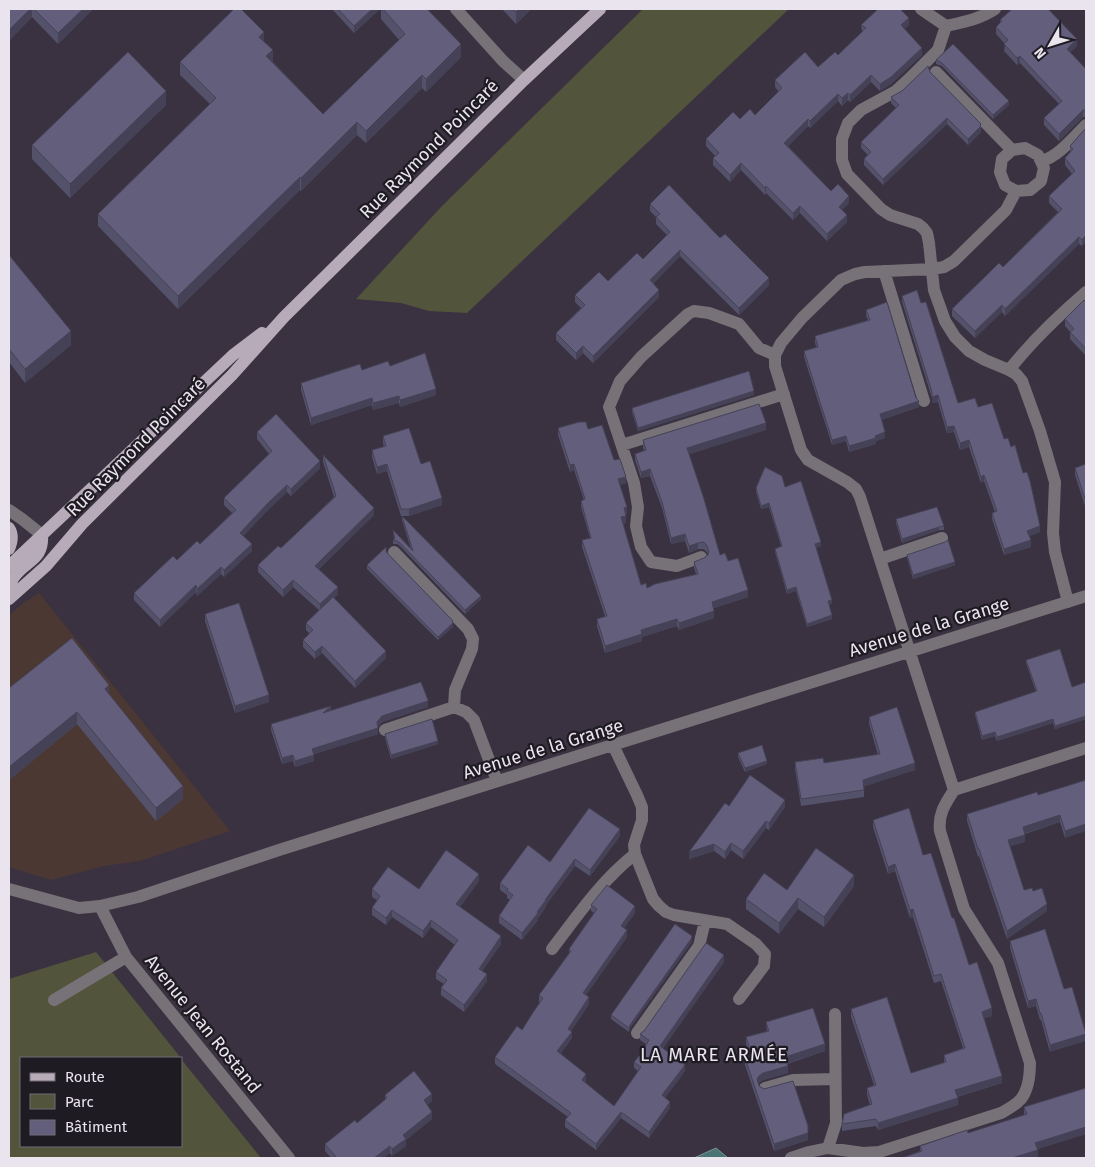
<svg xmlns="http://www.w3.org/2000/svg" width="1095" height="1167" font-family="'Fira Sans',sans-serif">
<rect width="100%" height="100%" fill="#3a3240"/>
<path fill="#4c3833" d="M 39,593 L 230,831 L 140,861 L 104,866 L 51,880 L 9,867 L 9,616 L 22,604 Z"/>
<path fill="#52543b" d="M 643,9 L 789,9 L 467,313 L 429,311 L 401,303 L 356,299 L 442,206 Z
M 96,952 L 181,1058 L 21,1058 L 21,1146 L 181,1146 L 181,1059 L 261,1158 L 9,1158 L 9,979 Z"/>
<path fill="#497374" stroke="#799599" d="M 716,1148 L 728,1158 L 694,1158 Z"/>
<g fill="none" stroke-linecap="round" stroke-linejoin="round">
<path stroke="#777178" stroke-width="12" d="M 456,9 L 503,61 L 524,80
M 921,9 L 946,26
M 946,26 L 938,50 L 909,79 L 896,91 L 861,110 L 848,123 L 842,139 L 842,160 L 847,174 L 881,209 L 890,215 L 918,224 L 923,228 L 927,233 L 929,243 L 934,290 L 945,321 L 955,337 L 969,351 L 985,360 L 1009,370 L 1016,374 L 1022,381 L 1040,431 L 1055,482 L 1053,533 L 1055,552 L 1068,602
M 946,26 C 964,22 980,19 995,9
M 936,72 L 1012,150
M 1025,148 L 1038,155 L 1044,168 L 1041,181 L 1030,190 L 1016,191 L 1005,185 L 1000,172 L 1002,159 L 1012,150 Z
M 1041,161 C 1057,158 1074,137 1086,125
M 884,271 L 924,401
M 1009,370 C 1032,341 1058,316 1086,292
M 622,445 L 784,394
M 9,510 L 22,519 L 42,535
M 394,552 L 468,629 L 473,639 L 472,649 L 455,690 L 454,707
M 701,557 L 677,566 L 651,562 L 641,547 L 636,526 L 638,507 L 634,483 L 609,407 L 620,381 L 641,357 L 688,314 L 694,311 L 709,313 L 739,324 L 759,348 L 775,355
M 880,559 L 942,538
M 385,730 L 454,707 L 466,712 L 474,720 L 497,781
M 613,745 L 637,795 L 642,807 L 642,820 L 634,845 L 635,854 L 653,899 L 659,906 L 666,912 L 674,915 L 727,924 L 756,944 L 765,954 L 764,966 L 739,999
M 954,790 L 1086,748
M 9,889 L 79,908 L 100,906 L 138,897 L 279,850 L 1086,596
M 100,906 L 126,957 L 289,1158
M 552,949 C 578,915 601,881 635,854
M 54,1000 L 126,957
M 637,1033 L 699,946 L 705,921
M 765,1088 L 793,1080 L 835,1079
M 828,1148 L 836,1123 L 835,1014
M 791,1158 L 809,1152 L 828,1148 L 863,1153 L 879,1152 L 1001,1113 C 1008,1109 1016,1105 1021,1099 C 1028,1090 1030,1074 1030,1063 L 998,963 L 964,909 L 940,831 C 938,814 945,804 954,790 L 860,497 L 856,489 L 847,482 L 808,460 L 801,450 L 775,366 L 775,355 L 781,343 L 802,318 L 841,280 L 855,274 L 865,272 L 932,269 L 944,267 L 954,261 L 1006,210 L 1016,191"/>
<path stroke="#b7abb9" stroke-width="12" d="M 9,528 C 13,534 12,542 9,549
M 9,566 L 233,355 L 262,333
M 9,592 C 10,588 11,581 14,577 C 26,560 44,560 42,535
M 9,599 L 46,566 L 82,524 L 232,375 L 284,317 L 524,80 L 600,9"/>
</g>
<path fill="#54516b" d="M 9,9 L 93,9 L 58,44 L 32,17 L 9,41 Z
M 332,9 L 380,9 L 354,33 Z
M 381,9 L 427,9 L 461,57 L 426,92 L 422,88 L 366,143 L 357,135 L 301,191 L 300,190 L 178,309 L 98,226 L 98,214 L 210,104 L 180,75 L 180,62 L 264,42 L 273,62 L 323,114 L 399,40 L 381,19 Z
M 502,9 L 531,9 L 516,24 Z
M 1000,20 L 1077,46 L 1070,52 L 1086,69 L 1086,117 L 1083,117 L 1059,141 L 1044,125 L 1044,118 L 1059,104 L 1020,63 L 1017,65 L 1004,51 L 1005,44 L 996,34 L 996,27 L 1000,23 Z
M 861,25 L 909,25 L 904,29 L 922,55 L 891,84 L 880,91 L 871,82 L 850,102 L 848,100 L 842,106 L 838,101 L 810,128 L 808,126 L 788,146 L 831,191 L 849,203 L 842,210 L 847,222 L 827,241 L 800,213 L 793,220 L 766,193 L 765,195 L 741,170 L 730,182 L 713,165 L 713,158 L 715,156 L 706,146 L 706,139 L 740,119 L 755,115 L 779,92 L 775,87 L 775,80 L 818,67 L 838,55 L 862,32 Z
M 953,44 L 1009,105 L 993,119 L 942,66 L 936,64 L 936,60 Z
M 930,72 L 981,124 L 981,132 L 968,145 L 947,124 L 883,185 L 864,165 L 864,159 L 868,155 L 861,148 L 861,142 L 896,108 L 891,103 L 891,97 L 902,91 Z
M 166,105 L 70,198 L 32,159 L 32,145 Z
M 1086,128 L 1082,246 L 1079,244 L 1005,316 L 1002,312 L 975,338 L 952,316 L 952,309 L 1003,267 L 1058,212 L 1049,203 L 1049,196 L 1072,174 L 1065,165 L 1065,158 L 1070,153 L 1070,146 Z
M 650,204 L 720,238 L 769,285 L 739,315 L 680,256 L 653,284 L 659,297 L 593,363 L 583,353 L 576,360 L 556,340 L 556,333 L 581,308 L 575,302 L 575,295 L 608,281 L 643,259 L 667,235 L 656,224 L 656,217 L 650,211 Z
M 9,255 L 71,345 L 25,383 L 9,362 Z
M 902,296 L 921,303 L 958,403 L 978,407 L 1004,439 L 1040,532 L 1029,536 L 1031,547 L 1004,555 L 992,519 L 992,513 L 995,512 L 984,481 L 981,483 L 969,447 L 960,450 L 954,432 L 947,433 L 938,402 L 932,403 L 932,398 L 902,302 Z
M 1086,303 L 1086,356 L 1070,339 L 1070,332 L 1065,326 L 1065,319 Z
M 866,310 L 919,407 L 881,420 L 885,438 L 876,441 L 876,444 L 849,452 L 846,441 L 832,445 L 804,357 L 804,351 L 816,347 L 815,342 L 815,336 L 868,320 L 866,316 Z
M 390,366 L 436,395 L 400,407 L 399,403 L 373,410 L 372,405 L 311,425 L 301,390 L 301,383 L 362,370 Z
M 754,395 L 638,431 L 632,412 L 632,408 Z
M 558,428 L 588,429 L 614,460 L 626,483 L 620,485 L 627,514 L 625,514 L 626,523 L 623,524 L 641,585 L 647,588 L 696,574 L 694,568 L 694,562 L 704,558 L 708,554 L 706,551 L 703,549 L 698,549 L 689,553 L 685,541 L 671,544 L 662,508 L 650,476 L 641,478 L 635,460 L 635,454 L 644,451 L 643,447 L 643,440 L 766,430 L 689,454 L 720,555 L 728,561 L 748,597 L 714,608 L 714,618 L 679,630 L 677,626 L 642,637 L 642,641 L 605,653 L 597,626 L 597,619 L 605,616 L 582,547 L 582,540 L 590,538 L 581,507 L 581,501 L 584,500 L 574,470 L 570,472 L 558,435 Z
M 257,432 L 320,468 L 291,496 L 287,492 L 268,510 L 243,536 L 252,551 L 224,577 L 221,574 L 197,596 L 196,592 L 160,627 L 134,600 L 134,593 L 177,560 L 200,544 L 232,513 L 224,505 L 224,498 L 269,454 L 257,439 Z
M 383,436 L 421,464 L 442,505 L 409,516 L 401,516 L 387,471 L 377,474 L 372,457 L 372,450 L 384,447 L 383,443 Z
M 323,455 L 374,515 L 319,569 L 338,594 L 334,598 L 386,658 L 355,688 L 322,653 L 315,659 L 303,647 L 303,640 L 310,634 L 306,630 L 306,623 L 319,610 L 293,587 L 283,597 L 258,572 L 258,565 L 281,548 L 334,497 L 323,462 Z
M 1086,464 L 1086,505 L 1085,506 L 1075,475 L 1075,468 Z
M 785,487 L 821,546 L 816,547 L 832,603 L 829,605 L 832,619 L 807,627 L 796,591 L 787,594 L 775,552 L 775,549 L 781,546 L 769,507 L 761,509 L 756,492 L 756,488 Z
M 402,516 L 481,599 L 465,614 L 400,546 L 397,544 L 393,544 L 393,540 L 394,539 L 393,530 L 411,549 L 402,520 Z
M 896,519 L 944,526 L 944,530 L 939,530 L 902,543 L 896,523 Z
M 386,551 L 388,554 L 453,621 L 453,627 L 438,640 L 367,569 L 367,565 Z
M 907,555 L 955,565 L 913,579 L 907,558 Z
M 205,614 L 269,702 L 235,713 L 205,621 Z
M 1026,660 L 1072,687 L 1086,682 L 1086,719 L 1055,729 L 1053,723 L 997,741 L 995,736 L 982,740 L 975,715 L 975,712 L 1036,692 L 1026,663 Z
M 9,688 L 109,694 L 183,799 L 156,821 L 77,724 L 9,780 Z
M 428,706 L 428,707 L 382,722 L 378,727 L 378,734 L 314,754 L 314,761 L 295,767 L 293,761 L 282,764 L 271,730 L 271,724 L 331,711 Z
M 869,717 L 915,770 L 864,786 L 864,797 L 801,806 L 795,769 L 795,762 L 824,763 L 878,755 L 869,724 Z
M 385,734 L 438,744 L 391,759 L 385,738 Z
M 738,753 L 767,764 L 745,772 L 738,757 Z
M 1086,780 L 1065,838 L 1060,822 L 1025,834 L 1025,842 L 1010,846 L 1024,890 L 1033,891 L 1047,911 L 1007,939 L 979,856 L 978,857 L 967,821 L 967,814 L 1038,795 Z
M 729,806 L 785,807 L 769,830 L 766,828 L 743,859 L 731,850 L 725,859 L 714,851 L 689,859 Z
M 873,820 L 923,855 L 952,918 L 969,965 L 992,1016 L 984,1018 L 1002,1083 L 957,1097 L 958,1105 L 878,1130 L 876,1126 L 842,1131 L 842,1124 L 870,1105 L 867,1095 L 867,1088 L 874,1085 L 851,1017 L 851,1009 L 911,1073 L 944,1063 L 944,1055 L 963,1048 L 941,981 L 934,983 L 913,917 L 910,918 L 895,871 L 888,874 L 873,827 Z
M 620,836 L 590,876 L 575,866 L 546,905 L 546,907 L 538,918 L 538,920 L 522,940 L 499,923 L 499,916 L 510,900 L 507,898 L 507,895 L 500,890 L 500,883 L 550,862 Z
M 479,881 L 460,907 L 501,944 L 482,971 L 487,981 L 464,1012 L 441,995 L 441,988 L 444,984 L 436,979 L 436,972 L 455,945 L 431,927 L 423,938 L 392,917 L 386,925 L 372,915 L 372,908 L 377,900 L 372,897 L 372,889 L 419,889 Z
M 854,886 L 824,927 L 798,909 L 779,934 L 746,909 L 746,899 L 787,890 Z
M 591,905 L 635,913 L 624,928 L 627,937 L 586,995 L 589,1004 L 571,1031 L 572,1038 L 561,1053 L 586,1081 L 585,1083 L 614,1106 L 638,1071 L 634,1068 L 634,1062 L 640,1055 L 646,1044 L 640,1040 L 640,1034 L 724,962 L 663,1048 L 685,1071 L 665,1098 L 670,1108 L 649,1138 L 621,1118 L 596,1150 L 565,1127 L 565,1120 L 568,1117 L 495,1064 L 495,1057 L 522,1030 L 540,1003 L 539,1002 L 539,995 L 569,953 L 569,949 L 594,913 L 591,911 Z
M 692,940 L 691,943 L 630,1028 L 629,1032 L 611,1019 L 611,1015 Z
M 1010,941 L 1064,989 L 1050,1052 L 1041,1020 L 1040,1020 L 1036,1006 L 1028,1008 L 1010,948 Z
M 766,1022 L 825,1051 L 787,1064 L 788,1073 L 763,1080 L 759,1083 L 759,1086 L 808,1140 L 774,1151 L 745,1065 L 745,1058 L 750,1057 L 746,1044 L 746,1037 L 767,1031 Z
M 1086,1080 L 1086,1134 L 1037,1149 L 1038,1157 L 1034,1158 L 902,1158 L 920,1151 L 920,1146 L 968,1133 L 1024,1115 L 1024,1107 L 1086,1088 Z
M 385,1095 L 432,1101 L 427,1105 L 432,1119 L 406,1140 L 406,1146 L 392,1156 L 390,1153 L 383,1158 L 331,1158 L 325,1151 L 325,1144 L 357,1123 L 385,1100 Z"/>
<path fill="#454257" d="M 30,9 L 32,9 L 32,17 L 9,41 L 9,30 Z
M 83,9 L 93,9 L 58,44 L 58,33 Z
M 372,9 L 380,9 L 354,33 L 354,26 Z
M 519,9 L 531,9 L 516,24 L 516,12 Z
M 909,18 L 909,25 L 901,32 L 901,25 Z
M 264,32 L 264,45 L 259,37 Z
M 1077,39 L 1077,46 L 1067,56 L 1067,49 Z
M 461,44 L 461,57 L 426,92 L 426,79 Z
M 922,48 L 922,55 L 891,84 L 880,91 L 880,84 Z
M 273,50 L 273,63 L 266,56 Z
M 1020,56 L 1020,63 L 1017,65 L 1017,58 Z
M 422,75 L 422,88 L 366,143 L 366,131 Z
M 871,75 L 871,82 L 850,102 L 850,95 Z
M 166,91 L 166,105 L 70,198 L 70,184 Z
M 848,93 L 848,100 L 842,106 L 842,98 Z
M 838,94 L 838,101 L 810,128 L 810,121 Z
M 1009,101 L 1009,105 L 993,119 L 993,115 Z
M 1083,110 L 1083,117 L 1059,141 L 1059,134 Z
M 947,118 L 947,124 L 883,185 L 883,179 Z
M 808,119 L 808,126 L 784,150 L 784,143 Z
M 357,122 L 357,135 L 301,191 L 301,178 Z
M 981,124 L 981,132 L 968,145 L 968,139 Z
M 741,163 L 741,170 L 730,182 L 730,175 Z
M 300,177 L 300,190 L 178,309 L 178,296 Z
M 766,186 L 766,193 L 765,195 L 765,188 Z
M 849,196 L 849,203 L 839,214 L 839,207 Z
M 800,206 L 800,213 L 793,220 L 793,213 Z
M 847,215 L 847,222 L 827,241 L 827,234 Z
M 1086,235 L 1086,242 L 1082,246 L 1082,240 Z
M 1079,237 L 1079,244 L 1005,316 L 1005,309 Z
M 680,250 L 680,256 L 650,287 L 650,280 Z
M 769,278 L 769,285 L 739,315 L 739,308 Z
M 659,290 L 659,297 L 593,363 L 593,356 Z
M 1002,305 L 1002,312 L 975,338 L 975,331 Z
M 71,331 L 71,345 L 25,383 L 25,369 Z
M 583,346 L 583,353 L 576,360 L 576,353 Z
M 436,389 L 436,395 L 400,407 L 400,400 Z
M 754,391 L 754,395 L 638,431 L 638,428 Z
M 938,395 L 938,402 L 932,403 L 932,397 Z
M 399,396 L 399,403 L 373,410 L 373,403 Z
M 372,398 L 372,405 L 311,425 L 311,418 Z
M 919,401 L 919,407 L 880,420 L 880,414 Z
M 766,423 L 766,430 L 687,455 L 687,448 Z
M 954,426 L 954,432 L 947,433 L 947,427 Z
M 885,432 L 885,438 L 876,441 L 876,444 L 849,452 L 849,446 Z
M 846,436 L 846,441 L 832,445 L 832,440 Z
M 969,440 L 969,447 L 960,450 L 960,443 Z
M 320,461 L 320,468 L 291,496 L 291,489 Z
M 387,464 L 387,471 L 377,474 L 377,467 Z
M 574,464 L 574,470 L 570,472 L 570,465 Z
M 650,469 L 650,476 L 641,478 L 641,472 Z
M 984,475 L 984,481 L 981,483 L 981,477 Z
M 626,477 L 626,483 L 618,486 L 618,479 Z
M 287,485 L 287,492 L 268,510 L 240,540 L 240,533 L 268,503 Z
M 442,498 L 442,505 L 409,516 L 409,509 Z
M 1086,498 L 1086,505 L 1085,506 L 1085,499 Z
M 769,503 L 769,507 L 761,509 L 761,506 Z
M 627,507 L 627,514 L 624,515 L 624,508 Z
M 374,508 L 374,515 L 315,573 L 315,566 Z
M 626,516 L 626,523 L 621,524 L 621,517 Z
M 1040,526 L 1040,532 L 1027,537 L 1027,531 Z
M 939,527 L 939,530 L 902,543 L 902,539 Z
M 685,534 L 685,541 L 671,544 L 671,538 Z
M 1031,540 L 1031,547 L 1004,555 L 1004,549 Z
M 821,542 L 821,546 L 815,548 L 815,544 Z
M 698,543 L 698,549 L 689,553 L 689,546 Z
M 252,544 L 252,551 L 224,577 L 224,570 Z
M 955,562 L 955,565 L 913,579 L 913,575 Z
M 221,567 L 221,574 L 197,596 L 197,589 Z
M 293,580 L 293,587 L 283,597 L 283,590 Z
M 196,585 L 196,592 L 160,627 L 160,620 Z
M 338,587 L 338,594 L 320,611 L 320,604 Z
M 796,587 L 796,591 L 787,594 L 787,590 Z
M 748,590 L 748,597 L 712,609 L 712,602 Z
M 481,596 L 481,599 L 465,614 L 465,610 Z
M 832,600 L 832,603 L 828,605 L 828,601 Z
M 714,611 L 714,618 L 679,630 L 679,623 Z
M 832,615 L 832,619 L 807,627 L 807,624 Z
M 677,619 L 677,626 L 642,637 L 642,641 L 605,653 L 605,646 L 641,630 Z
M 453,621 L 453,627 L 438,640 L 438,637 Z
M 322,646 L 322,653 L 315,659 L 315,652 Z
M 386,651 L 386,658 L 355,688 L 355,681 Z
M 109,685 L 109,698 L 105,689 Z
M 269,695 L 269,702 L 235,713 L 235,706 Z
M 428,700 L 428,707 L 382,722 L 377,728 L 378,728 L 378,734 L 312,755 L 312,749 L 377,722 L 382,716 Z
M 331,706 L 331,712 L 323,713 Z
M 77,712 L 77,724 L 9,780 L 9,767 Z
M 1086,716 L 1086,719 L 1055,729 L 1055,726 Z
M 1053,719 L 1053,723 L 997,741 L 997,737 Z
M 995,732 L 995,736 L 982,740 L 982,736 Z
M 438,741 L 438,744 L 391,759 L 391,755 Z
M 293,755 L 293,761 L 282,764 L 282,758 Z
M 314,755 L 314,761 L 295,767 L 295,761 Z
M 767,761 L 767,764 L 745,772 L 745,768 Z
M 915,763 L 915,770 L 863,787 L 863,780 Z
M 183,786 L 183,799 L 156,821 L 156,808 Z
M 785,800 L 785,807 L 769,830 L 769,823 Z
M 1060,815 L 1060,822 L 1023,834 L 1023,827 Z
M 766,821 L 766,828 L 743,859 L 743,851 Z
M 1086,824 L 1086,831 L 1065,838 L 1065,831 Z
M 620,829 L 620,836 L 590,876 L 590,870 Z
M 1025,835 L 1025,842 L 1008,847 L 1008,840 Z
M 731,843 L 731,850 L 725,859 L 725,852 Z
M 714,844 L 714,851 L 689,859 L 689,852 Z
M 575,859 L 575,866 L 546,905 L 546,907 L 538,918 L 538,920 L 522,940 L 522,933 L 545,900 Z
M 895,864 L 895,871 L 888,874 L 888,867 Z
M 479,874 L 479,881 L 456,912 L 456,904 Z
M 854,875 L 854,886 L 824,927 L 824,917 Z
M 798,898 L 798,909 L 779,934 L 779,923 Z
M 1047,904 L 1047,911 L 1007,939 L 1007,931 Z
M 635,906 L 635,913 L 621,932 L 621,926 Z
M 913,909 L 913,917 L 910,918 L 910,910 Z
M 392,910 L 392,917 L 386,925 L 386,918 Z
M 431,920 L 431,927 L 423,938 L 423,931 Z
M 627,930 L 627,937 L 583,999 L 583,993 Z
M 501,936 L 501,944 L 479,976 L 479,969 Z
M 692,936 L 691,943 L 630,1028 L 629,1032 L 629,1028 L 630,1025 Z
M 724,955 L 724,962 L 660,1053 L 660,1046 Z
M 487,974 L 487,981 L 464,1012 L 464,1005 Z
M 589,997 L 589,1004 L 568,1035 L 568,1029 Z
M 1036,999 L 1036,1006 L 1028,1008 L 1028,1001 Z
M 992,1008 L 992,1016 L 982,1019 L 982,1012 Z
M 572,1032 L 572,1038 L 557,1058 L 557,1051 Z
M 1086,1034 L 1086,1041 L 1050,1052 L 1050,1045 Z
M 825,1044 L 825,1051 L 785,1064 L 785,1057 Z
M 685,1065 L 685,1071 L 662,1102 L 662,1095 Z
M 788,1066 L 788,1073 L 763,1080 L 759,1083 L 757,1087 L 757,1079 L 759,1076 L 763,1073 Z
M 586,1074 L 586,1081 L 582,1087 L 582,1080 Z
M 1002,1076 L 1002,1083 L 955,1097 L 955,1090 Z
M 432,1094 L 432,1101 L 424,1108 L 424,1100 Z
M 958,1098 L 958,1105 L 878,1130 L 878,1123 Z
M 670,1102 L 670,1108 L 649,1138 L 649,1132 Z
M 432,1112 L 432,1119 L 406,1140 L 406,1146 L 392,1156 L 392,1149 L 403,1135 Z
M 621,1112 L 621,1118 L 596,1150 L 596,1144 Z
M 1086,1127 L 1086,1134 L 1035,1150 L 1035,1143 Z
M 808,1133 L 808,1140 L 774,1151 L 774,1144 Z
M 390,1146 L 390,1153 L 383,1158 L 374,1158 Z
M 1038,1150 L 1038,1157 L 1034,1158 L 1012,1158 Z"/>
<path fill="#625e7c" stroke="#454257" d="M 9,9 L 30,9 L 9,30 Z
M 34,9 L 83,9 L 58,33 Z
M 234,9 L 236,9 L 238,10 L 239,9 L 241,9 L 264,32 L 259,37 L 273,50 L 266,56 L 323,114 L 405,34 L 383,9 L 427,9 L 461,44 L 426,79 L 422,75 L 366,131 L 357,122 L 301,178 L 300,177 L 178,296 L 98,214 L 216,98 L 180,62 Z
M 338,9 L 372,9 L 354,26 Z
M 512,9 L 519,9 L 516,12 Z
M 878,9 L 900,9 L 909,18 L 901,25 L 922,48 L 891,77 L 880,84 L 871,75 L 850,95 L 848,93 L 842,98 L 838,94 L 810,121 L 808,119 L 784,143 L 831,191 L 838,184 L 849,196 L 839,207 L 847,215 L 827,234 L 800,206 L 793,213 L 766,186 L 765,188 L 741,163 L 730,175 L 713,158 L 719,153 L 706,139 L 733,112 L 740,119 L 750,109 L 755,115 L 782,88 L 775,80 L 805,52 L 818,67 L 835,52 L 838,55 L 866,28 L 861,25 Z
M 1012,9 L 1048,9 L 1077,39 L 1067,49 L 1086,69 L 1086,110 L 1083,110 L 1059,134 L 1044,118 L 1062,101 L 1020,56 L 1017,58 L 1004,44 L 1008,40 L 996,27 L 1002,21 L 1000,20 Z
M 953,44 L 1009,101 L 993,115 L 942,63 L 936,60 Z
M 128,52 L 166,91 L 70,184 L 32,145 Z
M 928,66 L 930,72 L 981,124 L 980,125 L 981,126 L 968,139 L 947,118 L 883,179 L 864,159 L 871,152 L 861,142 L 899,105 L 891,97 L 902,91 Z
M 1086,128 L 1086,235 L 1082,240 L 1079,237 L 1005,309 L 1002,305 L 975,331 L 952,309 L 999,263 L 1003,267 L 1062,209 L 1049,196 L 1075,171 L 1065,158 L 1073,149 L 1070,146 Z
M 669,185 L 720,238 L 725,234 L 769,278 L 739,308 L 680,250 L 650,280 L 659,290 L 593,356 L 583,346 L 576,353 L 556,333 L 585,305 L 575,295 L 599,272 L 608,281 L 637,253 L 643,259 L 670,232 L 656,217 L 660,214 L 650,204 Z
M 9,255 L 71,331 L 25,369 L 9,349 Z
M 917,290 L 921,303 L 926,302 L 958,403 L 975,398 L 978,407 L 992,403 L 1004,439 L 1008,438 L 1011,447 L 1015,445 L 1023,473 L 1027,472 L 1030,481 L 1040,526 L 1027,531 L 1031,540 L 1004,549 L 992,513 L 997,511 L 984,475 L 981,477 L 969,440 L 960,443 L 954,426 L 947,427 L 938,395 L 932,397 L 932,392 L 902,296 Z
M 1084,300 L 1086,303 L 1086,349 L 1070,332 L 1074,329 L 1065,319 Z
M 887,302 L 916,398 L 919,401 L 880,414 L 885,432 L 875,436 L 876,438 L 849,446 L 846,436 L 832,440 L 804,351 L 818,347 L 815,336 L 870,320 L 866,310 Z
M 425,353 L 436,389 L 400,400 L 399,396 L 373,403 L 372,398 L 311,418 L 301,383 L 360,364 L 362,370 L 388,361 L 390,366 Z
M 749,371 L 754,391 L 638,428 L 632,408 Z
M 759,404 L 766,423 L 687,448 L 704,499 L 720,555 L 725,553 L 728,561 L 738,558 L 748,590 L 712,602 L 714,611 L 679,623 L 677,619 L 641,630 L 642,634 L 605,646 L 597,619 L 607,616 L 582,540 L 591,538 L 581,501 L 585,499 L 574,464 L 570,465 L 558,428 L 579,422 L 586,422 L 588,429 L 602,425 L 614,460 L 620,459 L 626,477 L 618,479 L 627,507 L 624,508 L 626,516 L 621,517 L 641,585 L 646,583 L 647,588 L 655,584 L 698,574 L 694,562 L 704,558 L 708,555 L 709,551 L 706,544 L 703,542 L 698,543 L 689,546 L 685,534 L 671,538 L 662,502 L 650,469 L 641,472 L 635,454 L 646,450 L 643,440 Z
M 276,414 L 320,461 L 291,489 L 287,485 L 268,503 L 240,533 L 252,544 L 224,570 L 221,567 L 197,589 L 196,585 L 160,620 L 134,593 L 173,556 L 177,560 L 197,541 L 200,544 L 236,510 L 224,498 L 272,451 L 257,432 Z
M 409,428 L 421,464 L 430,461 L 442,498 L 409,509 L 401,509 L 387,464 L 377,467 L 372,450 L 386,446 L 383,436 Z
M 323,455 L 374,508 L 315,566 L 338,587 L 320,604 L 293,580 L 283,590 L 258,565 L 278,546 L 281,548 L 336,496 Z
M 1086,464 L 1086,498 L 1085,499 L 1075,468 Z
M 765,467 L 782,476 L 785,487 L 801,481 L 821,542 L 815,544 L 832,600 L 828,601 L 832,615 L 807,624 L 796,587 L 787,590 L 775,549 L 782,546 L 769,503 L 761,506 L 756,488 Z
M 937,507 L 944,526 L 939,527 L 902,539 L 896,519 Z
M 402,516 L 481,596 L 465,610 L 400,543 L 397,541 L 393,540 L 395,539 L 393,530 L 413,551 Z
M 948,540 L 955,562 L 913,575 L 907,555 L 945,542 Z
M 386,547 L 386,551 L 388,554 L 453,621 L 452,622 L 453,623 L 438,637 L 367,565 Z
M 333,597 L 386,651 L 355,681 L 322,646 L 315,652 L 303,640 L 313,630 L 306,623 Z
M 239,603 L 269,695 L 235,706 L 205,614 Z
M 72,638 L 109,685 L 105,689 L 183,786 L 156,808 L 77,712 L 9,767 L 9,688 Z
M 1060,649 L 1072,687 L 1086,682 L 1086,716 L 1055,726 L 1053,719 L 997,737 L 995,732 L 982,736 L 975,712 L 1037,691 L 1026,660 Z
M 421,682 L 428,700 L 428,701 L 382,716 L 377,722 L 378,728 L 312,749 L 314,755 L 295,761 L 293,755 L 282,758 L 271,724 L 331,706 L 323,713 Z
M 897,707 L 915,763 L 863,780 L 864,790 L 801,799 L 795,762 L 823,758 L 824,763 L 880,754 L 869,717 Z
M 432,719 L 438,741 L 391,755 L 385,734 Z
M 762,745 L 767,761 L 745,768 L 738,753 Z
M 750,775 L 785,800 L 769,823 L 766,821 L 743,851 L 731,843 L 725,852 L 714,844 L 689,852 L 725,803 L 729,806 Z
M 1086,780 L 1086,824 L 1065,831 L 1060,815 L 1023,827 L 1025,835 L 1008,840 L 1024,890 L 1032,888 L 1033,891 L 1042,888 L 1047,904 L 1007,931 L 979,849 L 978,849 L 967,814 L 1037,792 L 1038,795 Z
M 589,808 L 620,829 L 590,870 L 575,859 L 545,900 L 546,900 L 537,912 L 538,913 L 522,933 L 499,916 L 513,895 L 507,891 L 508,889 L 500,883 L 528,845 L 550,862 Z
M 909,808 L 923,855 L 931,853 L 952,918 L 954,918 L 969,965 L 977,962 L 992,1008 L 982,1012 L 1002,1076 L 955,1090 L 958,1098 L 878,1123 L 876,1119 L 842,1124 L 844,1114 L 872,1104 L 867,1088 L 876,1085 L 851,1009 L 887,997 L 911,1073 L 946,1062 L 944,1055 L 965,1048 L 941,974 L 934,976 L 913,909 L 910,910 L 895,864 L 888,867 L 873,820 Z
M 816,848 L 854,875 L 824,917 L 798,898 L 779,923 L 746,899 L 764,873 L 787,890 Z
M 446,850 L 479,874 L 456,904 L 501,936 L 479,969 L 487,974 L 464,1005 L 441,988 L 447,980 L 436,972 L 458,940 L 431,920 L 423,931 L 392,910 L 386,918 L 372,908 L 380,896 L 372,889 L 388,867 L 419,889 Z
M 607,885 L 635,906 L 621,926 L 627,930 L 583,993 L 589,997 L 568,1029 L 572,1032 L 557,1051 L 586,1074 L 582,1080 L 614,1106 L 641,1067 L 634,1062 L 640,1055 L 649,1040 L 640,1034 L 644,1031 L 706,943 L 724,955 L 660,1046 L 685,1065 L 662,1095 L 670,1102 L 649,1132 L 621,1112 L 596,1144 L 565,1120 L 571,1113 L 495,1057 L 517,1026 L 522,1030 L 532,1014 L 543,998 L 539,995 L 571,951 L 569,949 L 597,909 L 591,905 Z
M 675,924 L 692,936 L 691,939 L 630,1025 L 629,1028 L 611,1015 Z
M 1045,929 L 1064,989 L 1072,987 L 1086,1034 L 1050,1045 L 1041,1013 L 1040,1013 L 1036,999 L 1028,1001 L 1010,941 Z
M 813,1008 L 825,1044 L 785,1057 L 788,1066 L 763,1073 L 759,1076 L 757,1079 L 759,1086 L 764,1089 L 793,1081 L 808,1126 L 808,1133 L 774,1144 L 745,1058 L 752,1056 L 746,1037 L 769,1031 L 766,1022 Z
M 414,1071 L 432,1094 L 424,1100 L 432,1112 L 403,1135 L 406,1139 L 392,1149 L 390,1146 L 374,1158 L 337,1158 L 325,1144 L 355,1120 L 357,1123 L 387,1098 L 385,1095 Z
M 1086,1088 L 1086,1127 L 1035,1143 L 1038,1150 L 1012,1158 L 902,1158 L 922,1151 L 920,1146 L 967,1130 L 968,1133 L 1027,1114 L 1024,1107 Z"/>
<g text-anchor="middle" stroke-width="4.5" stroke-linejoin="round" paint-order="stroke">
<g font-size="18" fill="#e9e4ee" stroke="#1f1b22">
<text transform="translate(429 149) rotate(-45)" y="6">Rue Raymond Poincaré</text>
<text transform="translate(136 447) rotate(-45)" y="6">Rue Raymond Poincaré</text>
<text transform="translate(929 627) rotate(-17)" y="6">Avenue de la Grange</text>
<text transform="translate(543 749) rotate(-17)" y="6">Avenue de la Grange</text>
<text transform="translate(203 1024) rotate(51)" y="6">Avenue Jean Rostand</text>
</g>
<g font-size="19" letter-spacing="1" fill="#e9e4ee" stroke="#1f1b22">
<text x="714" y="1061">LA MARE ARMÉE</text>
</g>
</g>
<rect width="1095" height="1167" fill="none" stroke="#e9e4ee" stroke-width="20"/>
<rect x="20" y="1057" width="162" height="90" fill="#1f1b22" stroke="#706b74"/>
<rect x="30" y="1073" width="25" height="8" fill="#b7abb9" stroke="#706b74"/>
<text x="65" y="1082" font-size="15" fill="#e9e4ee">Route</text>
<rect x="30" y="1094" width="25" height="15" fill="#52543b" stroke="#706b74"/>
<text x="65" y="1107" font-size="15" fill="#e9e4ee">Parc</text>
<rect x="30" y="1120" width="25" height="15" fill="#625e7c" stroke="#706b74"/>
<text x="65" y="1132" font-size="15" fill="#e9e4ee">Bâtiment</text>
<g transform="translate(1050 45) rotate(231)" stroke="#1f1b22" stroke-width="4" paint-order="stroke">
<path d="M0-4L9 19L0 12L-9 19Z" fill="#e9e4ee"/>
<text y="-8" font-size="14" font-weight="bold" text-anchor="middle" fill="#e9e4ee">N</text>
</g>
</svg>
